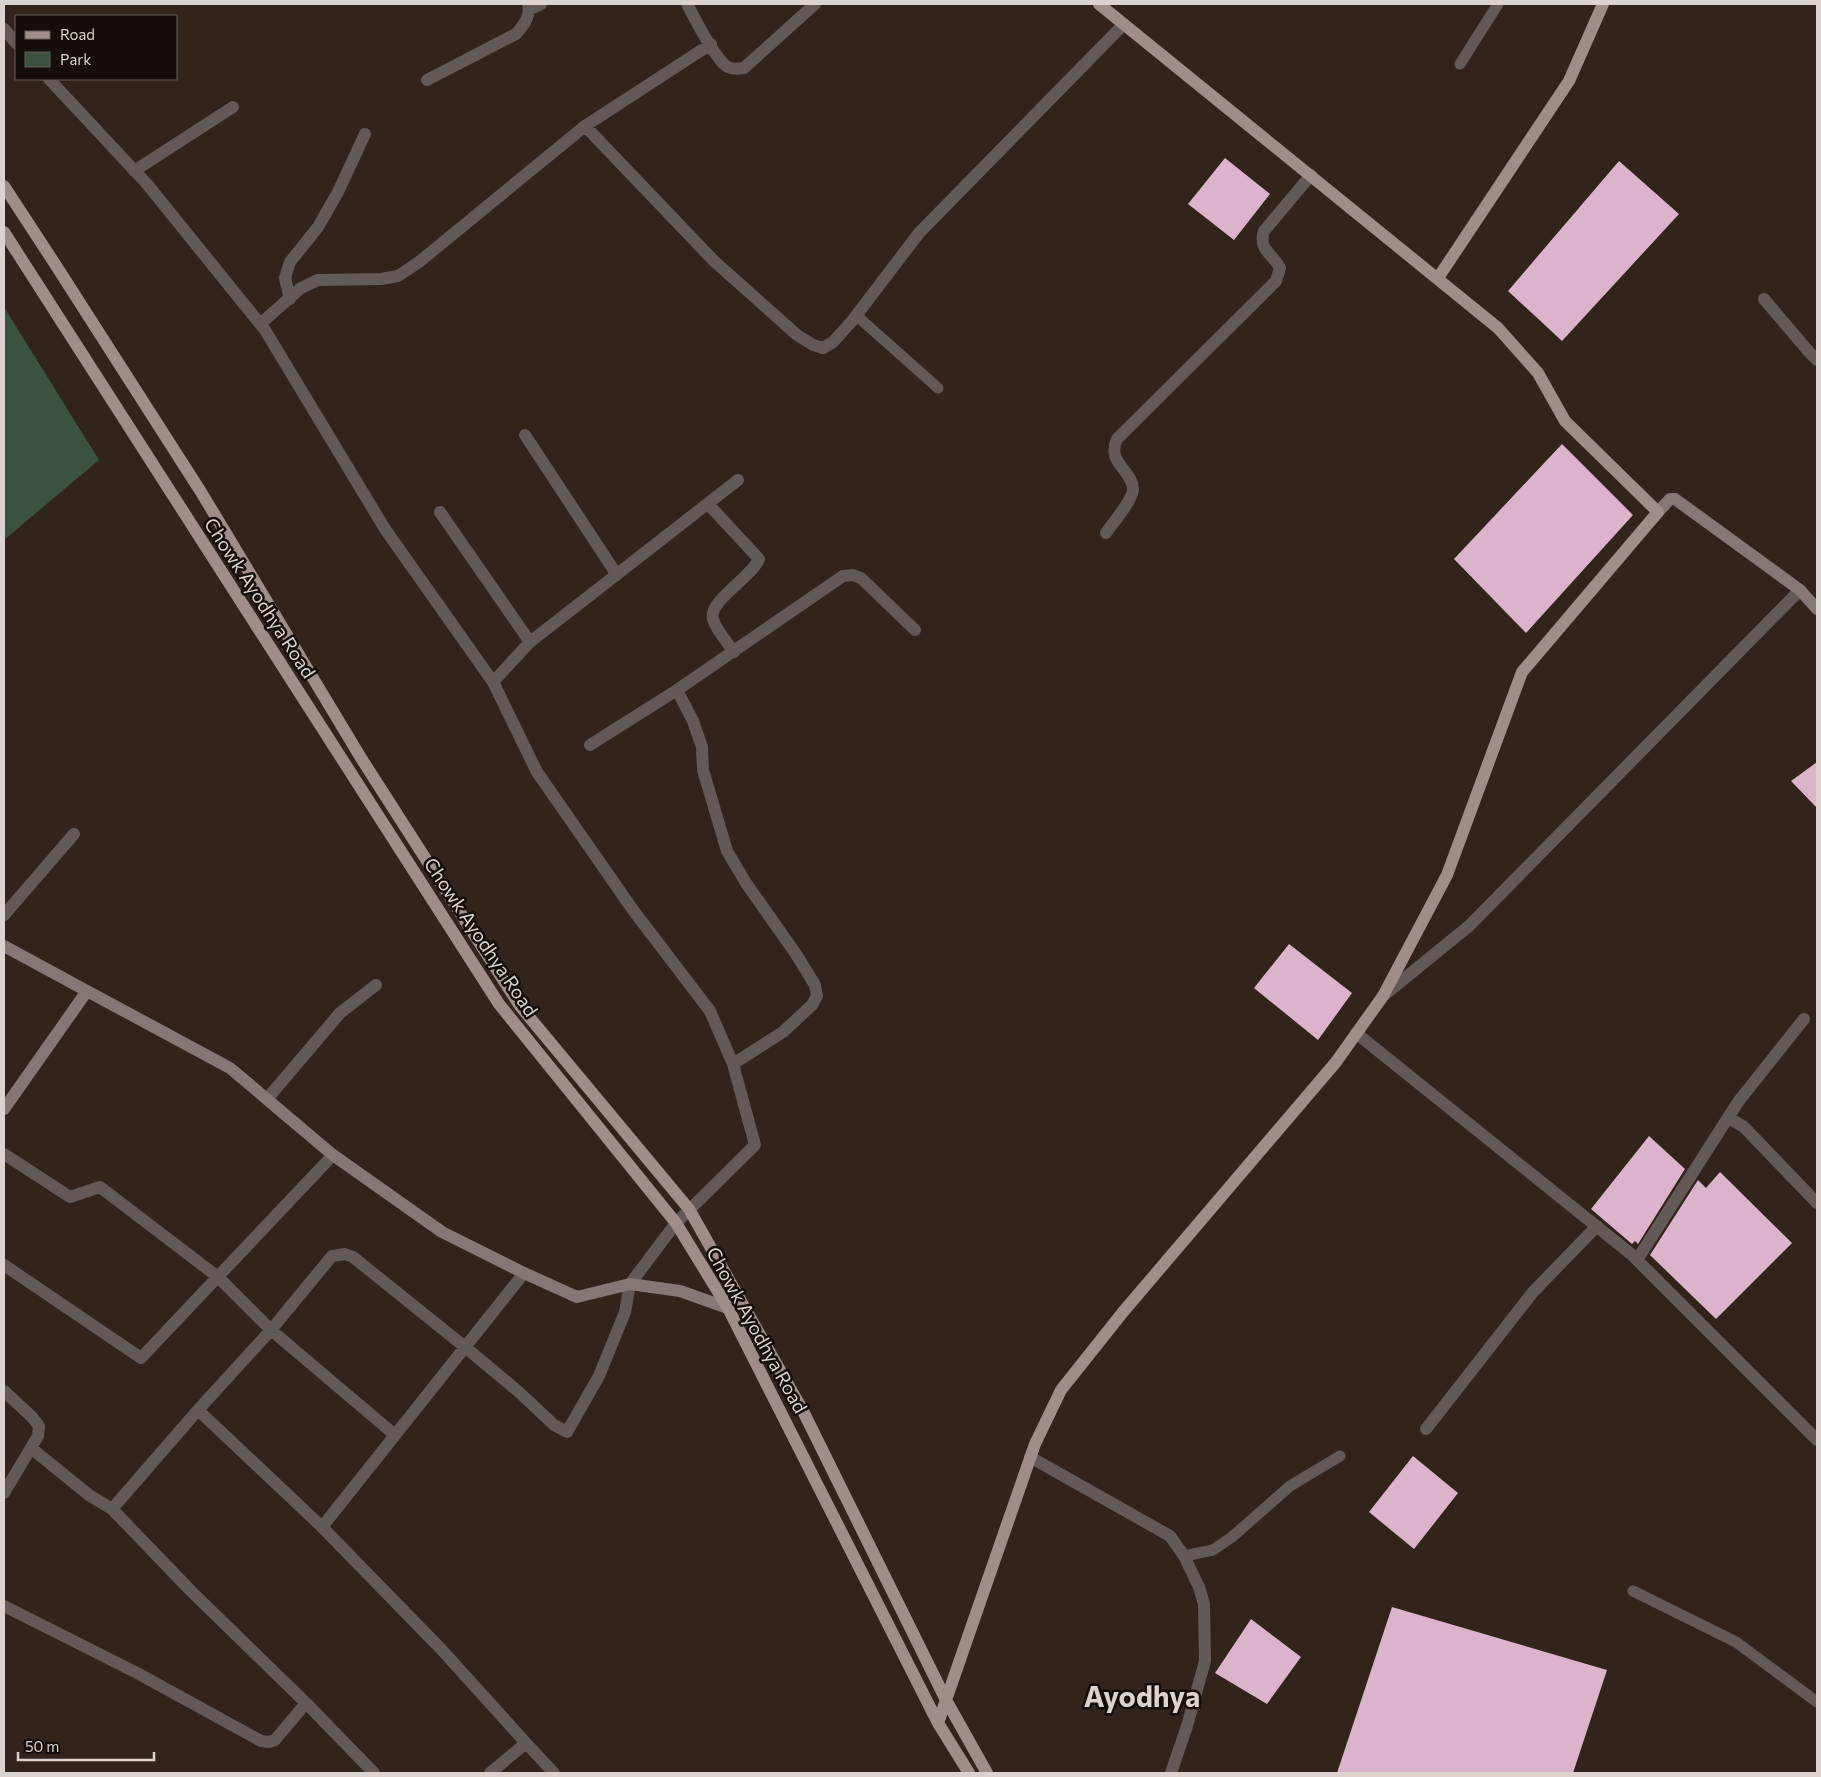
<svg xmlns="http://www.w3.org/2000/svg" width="1821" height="1777" font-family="Commissioner,sans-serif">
<rect width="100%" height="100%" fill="#32231b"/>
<path fill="#3b523f" d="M 4,307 L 99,460 L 4,540 Z"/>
<path fill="#dbb3ca" d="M 1225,158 L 1270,194 L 1234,240 L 1188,204 Z
M 1619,161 L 1679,214 L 1562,341 L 1508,291 Z
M 1562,444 L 1633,515 L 1526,633 L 1454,559 Z
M 1817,762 L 1817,808 L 1791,781 Z
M 1289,944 L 1352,993 L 1318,1040 L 1254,988 Z
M 1649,1136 L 1685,1169 L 1638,1244 L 1635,1241 L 1632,1244 L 1591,1209 Z
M 1720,1172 L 1792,1243 L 1716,1319 L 1650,1255 L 1698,1180 L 1706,1188 Z
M 1413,1456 L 1458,1493 L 1414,1549 L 1369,1512 Z
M 1392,1607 L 1607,1670 L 1573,1773 L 1337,1773 Z
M 1251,1619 L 1301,1657 L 1267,1704 L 1215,1673 Z"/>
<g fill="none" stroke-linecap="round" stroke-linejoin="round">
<path stroke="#635a58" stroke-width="11" d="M 1460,64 L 1498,4
M 857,316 L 938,388
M 1184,1556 L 1213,1550 L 1232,1537 L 1290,1486 L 1340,1456
M 1633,1591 L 1736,1642 L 1817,1702"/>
<path stroke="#635a58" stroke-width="12" d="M 687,4 C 695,19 713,55 725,65 C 730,70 738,69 744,68 L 815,4
M 529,10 L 541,4
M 4,29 L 16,43
M 427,80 L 516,34 C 524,25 531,16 528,4
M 585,126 L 714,261 L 797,335 L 813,345 L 823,348 L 833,342 L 852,321 L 919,233 L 1124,24
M 134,171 L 233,107
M 290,299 L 285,278 L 290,262 L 318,227 L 338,192 L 365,134
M 1764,299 L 1809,352 L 1817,360
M 260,324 L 301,288 L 318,280 L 381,279 L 398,276 L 419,262 L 585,126 L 711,44
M 525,435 L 617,575
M 708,504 L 759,559 C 752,577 708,601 713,619 C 716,630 727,642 734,652
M 440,512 L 530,642
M 1106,533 C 1112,524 1133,500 1133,489 C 1132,469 1106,463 1117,439 L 1276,281 L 1280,268 C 1272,252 1258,251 1264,231 L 1311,175
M 493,682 L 530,642 L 738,480
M 677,690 L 693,721 L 702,747 L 703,770 L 727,851 L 746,883 L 796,954 L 815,985 L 817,996 L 812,1005 L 783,1032 L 733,1064
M 590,745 L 677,690 L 843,576 L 853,575 L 861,578 L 915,630
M 4,915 L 74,834
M 1383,996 L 1469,926 L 1800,590
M 1356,1033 L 1631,1254 L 1817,1440
M 267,1099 L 340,1013 L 376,985
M 1729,1118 L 1744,1127 L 1817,1203
M 4,1154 L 70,1197 L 100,1187 L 218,1277 L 271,1330 L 332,1256 L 345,1254 L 353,1257 L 465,1347 L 519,1392 L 554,1425 L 567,1432 L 599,1376 L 625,1312 L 630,1284 L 676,1223 L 755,1145 L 733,1064 L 710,1011 L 633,910 L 537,772 L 493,682 L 385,529 L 265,330 L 147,184 L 49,79
M 1637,1260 L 1738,1102 L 1804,1019
M 4,1265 L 141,1358 L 333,1155
M 4,1391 L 32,1417 L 39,1426 L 38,1436 L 4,1493
M 198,1410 L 271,1330 L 395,1435
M 1426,1429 L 1533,1292 L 1597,1226
M 1030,1457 L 1170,1536 L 1184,1556 L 1199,1587 L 1204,1604 L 1205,1661 L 1187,1726 L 1171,1773
M 112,1509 L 198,1410 L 322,1527 L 441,1649 L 526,1743 L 490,1773
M 322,1527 L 524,1273
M 4,1606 L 139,1674 L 261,1741 L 269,1742 L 275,1740 L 306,1703 L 191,1591 L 112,1509 L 89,1495 L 31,1448
M 306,1703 L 374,1773
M 526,1743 L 554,1773"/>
<path stroke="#857773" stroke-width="12" d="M 1658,512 L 1670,499 L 1675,499 L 1800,590 L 1817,609
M 4,946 L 87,991
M 4,1109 L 87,991 L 230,1068 L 333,1155 L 442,1232 L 524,1273 L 577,1297 L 630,1284 L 680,1291 L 728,1308"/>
<path stroke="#9f8e88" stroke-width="12" d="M 4,186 L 55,264 L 201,492 L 361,758 L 520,1006 L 689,1209 L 803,1411 L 946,1700 L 987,1773
M 4,232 L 499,1004 L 676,1223 L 728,1308 L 938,1723 L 969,1773
M 1438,278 L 1569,81 L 1603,4
M 938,1723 L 1035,1444 L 1061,1390 L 1123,1312 L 1336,1062 L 1383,996 L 1447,875 L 1522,672 L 1658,512 L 1565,421 L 1538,373 L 1498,328 L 1099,4"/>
</g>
<g text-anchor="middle" stroke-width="5" stroke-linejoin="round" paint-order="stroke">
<g font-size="19" fill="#ddd3ce" stroke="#150e0a">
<text transform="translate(260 598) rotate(57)" y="7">Chowk Ayodhya Road</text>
<text transform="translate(481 937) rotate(56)" y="7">Chowk Ayodhya Road</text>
<text transform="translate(757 1330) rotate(61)" y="7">Chowk Ayodhya Road</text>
</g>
<g font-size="29" font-weight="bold" fill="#ddd3ce" stroke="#150e0a">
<text x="1142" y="1707">Ayodhya</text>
</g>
</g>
<rect width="1821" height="1777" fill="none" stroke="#ddd3ce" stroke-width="10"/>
<rect x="15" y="15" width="162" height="65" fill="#150e0a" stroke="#655d58"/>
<rect x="25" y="31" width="25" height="8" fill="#9f8e88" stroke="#655d58"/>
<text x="60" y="40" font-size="15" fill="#ddd3ce">Road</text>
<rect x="25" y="52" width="25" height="15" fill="#3b523f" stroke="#655d58"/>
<text x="60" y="65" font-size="15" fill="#ddd3ce">Park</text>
<path d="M18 1752v8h136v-8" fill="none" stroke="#ddd3ce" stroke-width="2.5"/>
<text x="25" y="1752" font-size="15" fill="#ddd3ce" stroke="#150e0a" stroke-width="4" paint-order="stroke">50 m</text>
</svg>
